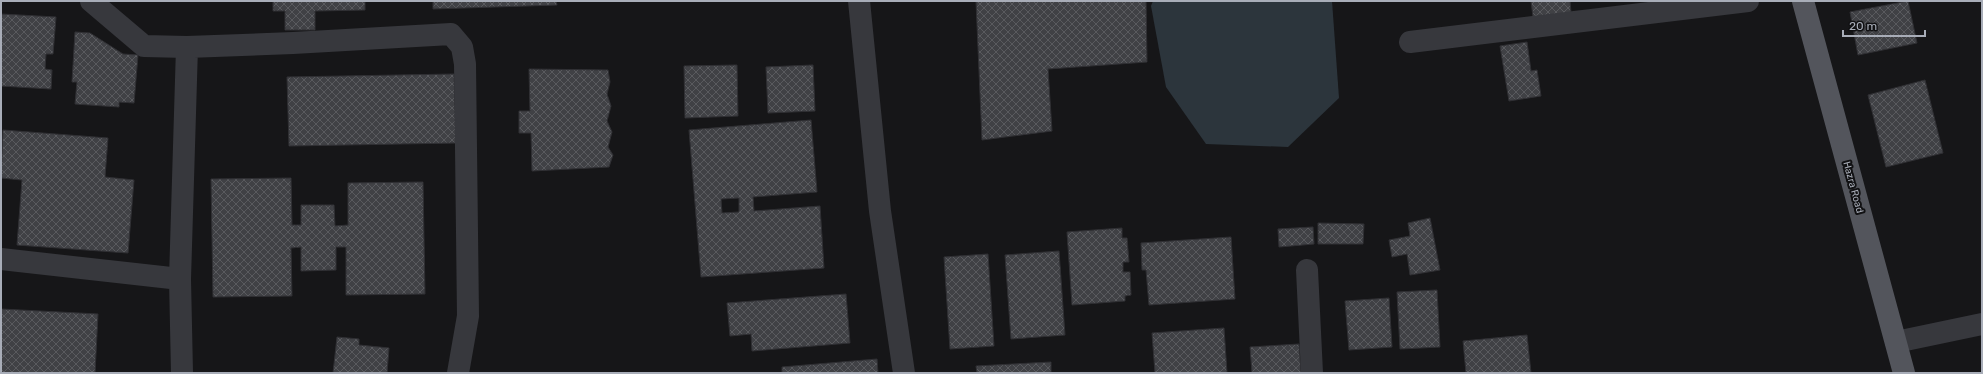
<svg xmlns="http://www.w3.org/2000/svg" width="1983" height="374" font-family="Rubik,sans-serif">
<defs>
<pattern id="building-cross-hatch" width="8" height="8" patternUnits="userSpaceOnUse"><rect width="8" height="8" fill="#404145"/><path d="M0 0l8 8M0 8l8-8" fill="none" stroke="#595a5e"/></pattern>
</defs>
<rect width="100%" height="100%" fill="#161618"/>
<path fill="#2c353c" d="M 1153,1 L 1332,1 L 1339,98 L 1288,147 L 1206,144 L 1166,87 L 1151,6 Z"/>
<path fill="url(#building-cross-hatch)" stroke="#303034" fill-rule="evenodd" d="M 273,1 L 365,1 L 365,10 L 315,11 L 315,30 L 285,30 L 285,11 L 273,11 Z
M 433,1 L 556,1 L 557,5 L 433,9 Z
M 976,1 L 1146,1 L 1147,62 L 1048,69 L 1052,131 L 982,140 Z
M 1531,1 L 1570,1 L 1571,13 L 1533,17 Z
M 1908,1 L 1917,43 L 1858,55 L 1850,12 Z
M 1,14 L 56,17 L 53,54 L 46,54 L 45,69 L 52,70 L 51,89 L 1,86 Z
M 75,32 L 90,33 L 123,54 L 138,55 L 134,103 L 119,102 L 119,107 L 75,104 L 77,82 L 72,82 Z
M 1527,42 L 1531,71 L 1537,70 L 1541,96 L 1509,101 L 1500,46 Z
M 737,65 L 738,116 L 685,118 L 684,66 Z
M 813,65 L 815,111 L 768,113 L 766,67 Z
M 529,69 L 608,70 L 610,82 L 607,94 L 611,106 L 607,121 L 612,132 L 608,147 L 613,155 L 609,167 L 532,171 L 531,133 L 519,133 L 519,111 L 530,111 Z
M 454,74 L 456,143 L 289,146 L 287,77 Z
M 1925,80 L 1943,153 L 1886,167 L 1868,95 Z
M 811,120 L 817,192 L 753,197 L 754,211 L 820,206 L 824,268 L 701,277 L 689,130 ZM 739,198 L 739,212 L 722,213 L 721,199 Z
M 3,130 L 108,138 L 105,177 L 134,180 L 128,253 L 17,245 L 22,180 L 1,178 Z
M 291,178 L 292,225 L 301,225 L 301,205 L 334,205 L 335,226 L 348,225 L 348,183 L 423,182 L 425,294 L 346,295 L 346,247 L 336,247 L 336,270 L 301,271 L 301,247 L 291,248 L 292,296 L 213,297 L 211,179 Z
M 1430,218 L 1440,270 L 1410,275 L 1407,254 L 1392,257 L 1389,240 L 1410,236 L 1408,223 Z
M 1318,223 L 1364,224 L 1363,244 L 1318,244 Z
M 1313,227 L 1314,244 L 1279,247 L 1278,229 Z
M 1122,228 L 1122,238 L 1127,238 L 1129,262 L 1123,262 L 1123,272 L 1130,272 L 1131,295 L 1125,296 L 1125,301 L 1072,305 L 1067,232 Z
M 1231,237 L 1235,299 L 1149,305 L 1146,270 L 1142,270 L 1141,243 Z
M 1059,251 L 1065,335 L 1011,339 L 1005,255 Z
M 988,254 L 994,346 L 950,349 L 944,257 Z
M 1437,290 L 1440,347 L 1400,349 L 1397,292 Z
M 846,294 L 850,343 L 752,351 L 751,334 L 730,336 L 727,303 Z
M 1389,298 L 1392,347 L 1349,350 L 1345,301 Z
M 1,309 L 98,314 L 95,373 L 1,373 Z
M 1224,328 L 1227,373 L 1155,373 L 1152,333 Z
M 1527,335 L 1531,373 L 1466,373 L 1463,341 Z
M 337,337 L 359,339 L 359,345 L 389,348 L 387,373 L 333,373 Z
M 1299,344 L 1301,373 L 1252,373 L 1250,347 Z
M 877,359 L 878,373 L 782,373 L 782,367 Z
M 1051,362 L 1051,373 L 977,373 L 976,366 Z"/>
<g fill="none" stroke-linecap="round" stroke-linejoin="round">
<path stroke="#37383d" stroke-width="22" d="M 91,1 L 144,46 L 187,47 L 293,43 L 451,34 L 462,47 L 465,64 L 468,316 L 458,373
M 859,1 L 880,211 L 904,373
M 1410,42 L 1748,1
M 1,259 L 180,279
M 1307,270 L 1312,373
M 1896,342 L 1982,324
M 182,373 L 180,279 L 187,47"/>
<path stroke="#53555c" stroke-width="22" d="M 1803,1 L 1904,373"/>
</g>
<g text-anchor="middle" stroke-width="4" stroke-linejoin="round" paint-order="stroke">
<g font-size="10" fill="#a8adb8" stroke="#111113">
<text transform="translate(1854 187) rotate(75)" y="4">Hazra Road</text>
</g>
</g>
<rect width="1983" height="374" fill="none" stroke="#a8adb8" stroke-width="4"/>
<path d="M1843 30v6h82v-6" fill="none" stroke="#a8adb8" stroke-width="2"/>
<text x="1849" y="30" font-size="12" fill="#a8adb8" stroke="#111113" stroke-width="3" paint-order="stroke">20 m</text>
</svg>
